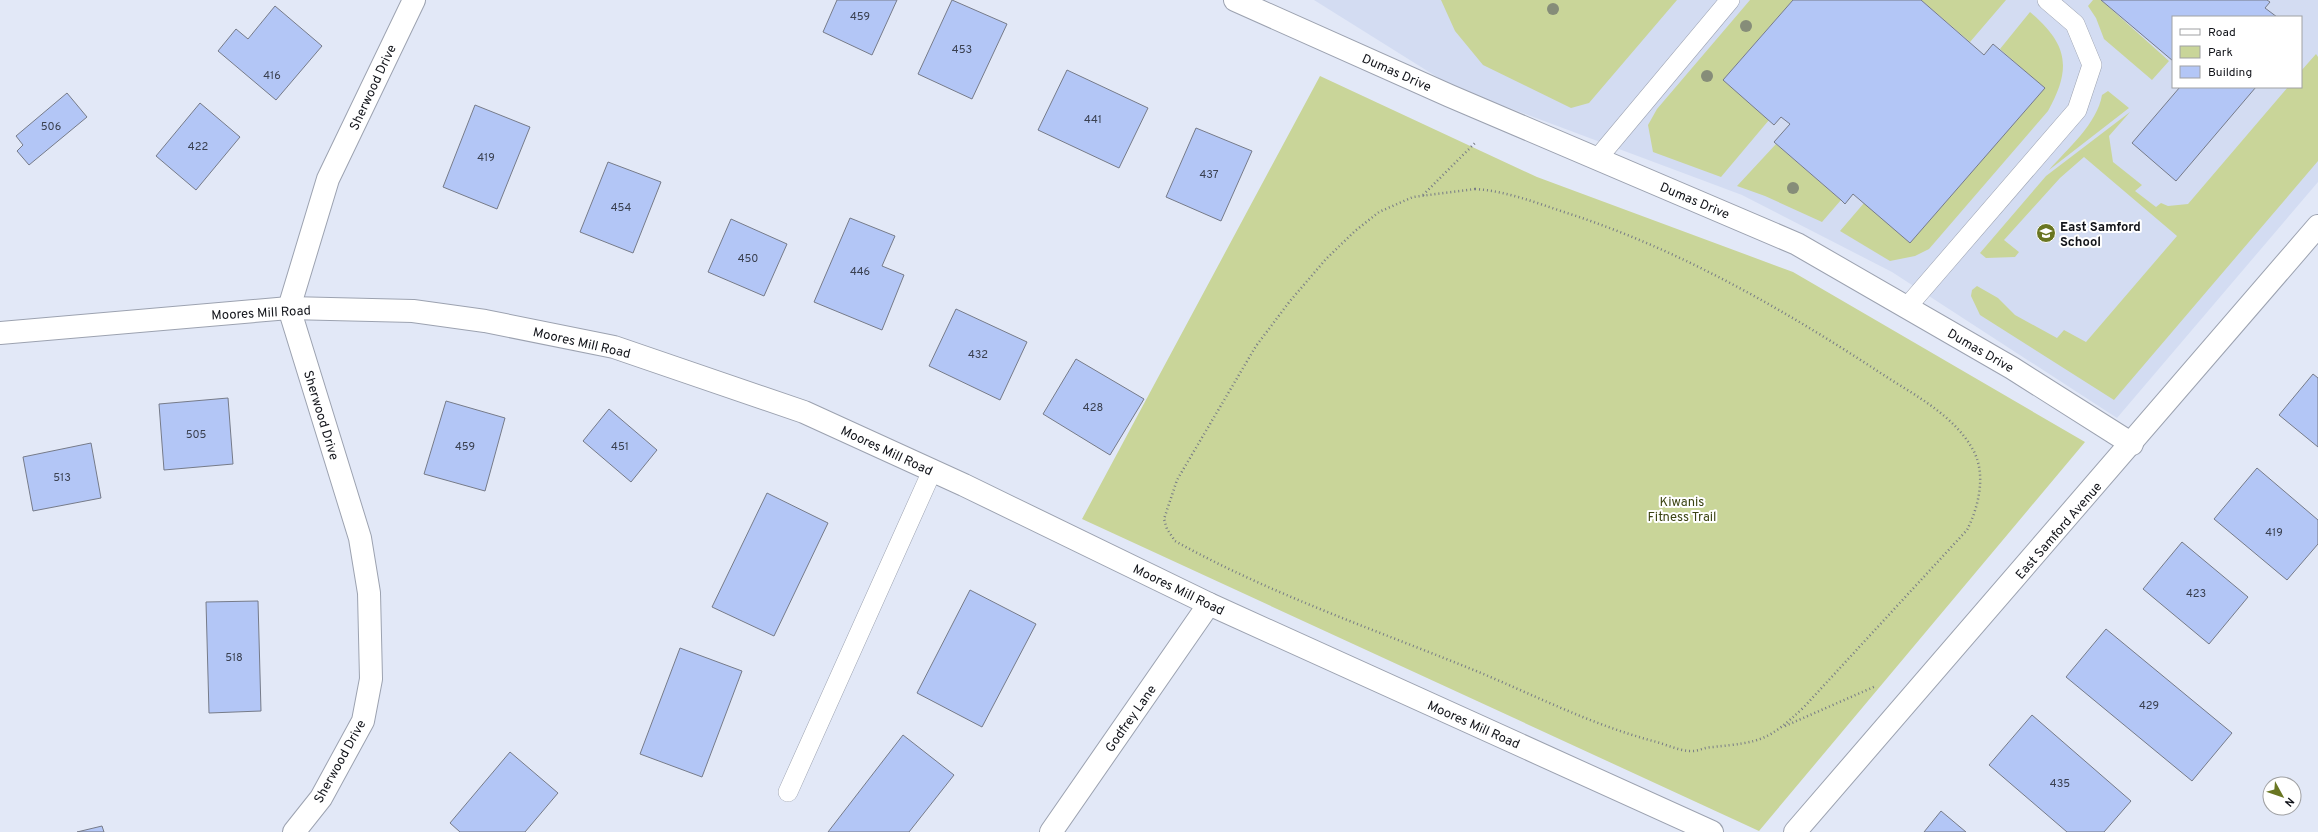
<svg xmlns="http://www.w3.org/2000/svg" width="2318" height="832" font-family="Overpass,sans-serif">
<rect width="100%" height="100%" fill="#e2e8f7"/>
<path fill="#d3dcf2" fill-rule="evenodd" d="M 1314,0 L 2318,0 L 2318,182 L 2117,418 L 1892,272 L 1742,195 L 1453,87 ZM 2173,17 L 2301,17 L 2301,87 L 2173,87 Z"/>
<path fill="#c9d599" d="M 1441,0 L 1677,0 L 1589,103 L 1571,108 L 1483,65 L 1455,31 Z
M 1750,0 L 1793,0 L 1723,80 L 1769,120 L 1721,177 L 1653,152 L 1648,125 L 1657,109 Z
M 1921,0 L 2006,0 L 1970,42 Z
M 2093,0 L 2101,0 L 2169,61 L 2152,80 L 2104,39 L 2096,18 L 2088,6 Z
M 2030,12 C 2068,44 2072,68 2048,111 L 1929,249 L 1915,256 L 1890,261 L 1840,231 L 1864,203 L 2044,88 L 2000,49 Z
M 2316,54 L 2318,57 L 2318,161 L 2114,400 L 1980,315 L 1971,296 L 1972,290 L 1977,286 L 1998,298 L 2015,315 L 2057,338 L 2064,330 L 2086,342 L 2177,236 L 2084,157 L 2060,178 L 2004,240 L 2019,252 L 2015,257 L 1986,258 L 1980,253 L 2046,176 L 2130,112 L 2109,136 L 2113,162 L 2142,185 L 2135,191 L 2156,207 L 2161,203 L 2168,206 L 2188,204 L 2288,87 L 2301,87 L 2301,71 Z
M 1320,76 L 1537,177 L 1793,272 L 2085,442 L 1759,831 L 1082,519 Z
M 2108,91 L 2129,108 L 2049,170 C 2068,148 2097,124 2102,95 Z
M 1776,144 L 1841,200 L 1822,222 L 1765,196 L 1737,186 Z"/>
<path fill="#b3c6f6" stroke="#767b89" d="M 837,0 L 897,0 L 872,55 L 823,32 Z
M 952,0 L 1007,24 L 972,99 L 918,74 Z
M 1793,0 L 1921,0 L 1984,55 L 1993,44 L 2045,88 L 1910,243 L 1853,194 L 1845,204 L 1841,200 L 1774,142 L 1790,124 L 1781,117 L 1774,125 L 1723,80 Z
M 2101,0 L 2267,0 L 2270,2 L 2265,8 L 2277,17 L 2173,17 L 2173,61 Z
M 275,6 L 322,46 L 276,100 L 218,51 L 236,29 L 248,39 Z
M 1067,70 L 1148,108 L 1119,168 L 1038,130 Z
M 2180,87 L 2256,87 L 2176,181 L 2132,143 Z
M 67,93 L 87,117 L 29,165 L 17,151 L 23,145 L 16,136 Z
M 200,103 L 240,137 L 196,190 L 156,156 Z
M 475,105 L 530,127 L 497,209 L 443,187 Z
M 1196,128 L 1252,151 L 1221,221 L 1166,197 Z
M 608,162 L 661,182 L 633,253 L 580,232 Z
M 850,218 L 895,236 L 882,266 L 904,275 L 882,330 L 814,302 Z
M 731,219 L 787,244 L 764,296 L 708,272 Z
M 956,309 L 1027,342 L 1000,400 L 929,366 Z
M 1076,359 L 1144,399 L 1110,455 L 1043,414 Z
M 2313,374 L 2318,378 L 2318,447 L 2279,415 Z
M 228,398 L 233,464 L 164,470 L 159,404 Z
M 446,401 L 505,418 L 485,491 L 424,474 Z
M 609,409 L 657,450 L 631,482 L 583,441 Z
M 91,443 L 101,498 L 33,511 L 23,457 Z
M 2257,468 L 2318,520 L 2318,544 L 2287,580 L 2214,519 Z
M 767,493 L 828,523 L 774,636 L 712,607 Z
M 2182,542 L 2248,597 L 2209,644 L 2143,589 Z
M 970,590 L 1036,624 L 982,727 L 917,693 Z
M 258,601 L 261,711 L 209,713 L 206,602 Z
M 2106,629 L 2232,733 L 2192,781 L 2066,677 Z
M 680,648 L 742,671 L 702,777 L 640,754 Z
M 2032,715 L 2131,801 L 2104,832 L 2067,832 L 1989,765 Z
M 903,735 L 954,775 L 909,832 L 828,832 Z
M 510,752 L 558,793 L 525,832 L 460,832 L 450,823 Z
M 1941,811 L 1966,832 L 1924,832 Z
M 102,826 L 104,832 L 77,832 Z"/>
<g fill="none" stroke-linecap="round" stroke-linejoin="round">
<defs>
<path id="lane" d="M 1597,159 L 1730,0
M 1907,307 L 2077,110 L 2092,65 L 2075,24 L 2047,0
M 788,792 L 932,471"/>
<path id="street" d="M 1235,0 L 1450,96 L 1797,244 L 2012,368 L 2132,444
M 294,832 L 321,798 L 363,721 L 371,679 L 369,593 L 360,538 L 289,308 L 328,179 L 414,0
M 1051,832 L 1209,604"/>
<path id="secondary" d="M 0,333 L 289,308 L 413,311 L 485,321 L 614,347 L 804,412 L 964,485 L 1209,604 L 1712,832
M 1795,832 L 2318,226"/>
</defs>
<use href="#lane" stroke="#9ca2b0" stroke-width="20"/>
<use href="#street" stroke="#9ca2b0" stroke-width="24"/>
<use href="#secondary" stroke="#9ca2b0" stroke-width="24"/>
<path stroke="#777b85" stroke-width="2.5" stroke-dasharray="1 3" stroke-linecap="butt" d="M 1475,189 C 1506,191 1534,202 1564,212 C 1676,248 1778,306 1876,370 C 1910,393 1951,412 1972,448 C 1987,473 1979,506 1967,530 L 1804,707 C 1768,741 1761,742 1713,747 C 1705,747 1697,752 1689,751 C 1677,750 1665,744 1653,741 C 1593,725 1538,697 1481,673 C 1379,631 1272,595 1175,541 L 1167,529 L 1164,519 L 1177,480 L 1256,346 L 1290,301 L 1326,259 L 1355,231 L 1379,212 L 1413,197 Z
M 1423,195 L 1476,142
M 1785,726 L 1876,686"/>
<use href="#lane" stroke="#fff" stroke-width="19"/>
<use href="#street" stroke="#fff" stroke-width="22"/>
<use href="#secondary" stroke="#fff" stroke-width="22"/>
</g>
<g fill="#868d79">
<circle cx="1553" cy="9" r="6"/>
<circle cx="1746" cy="26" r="6"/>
<circle cx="1707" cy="76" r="6"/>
<circle cx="1793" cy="188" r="6"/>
</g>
<defs>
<symbol id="school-disc" viewBox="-11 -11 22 22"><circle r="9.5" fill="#697622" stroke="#fff"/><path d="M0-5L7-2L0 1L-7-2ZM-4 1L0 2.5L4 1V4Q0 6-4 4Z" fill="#fff"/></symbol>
</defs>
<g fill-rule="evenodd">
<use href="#school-disc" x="2035" y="222" width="22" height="22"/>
</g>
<g text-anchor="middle" stroke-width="4" stroke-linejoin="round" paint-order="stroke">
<g font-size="11" fill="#3a4050">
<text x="860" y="20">459</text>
<text x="962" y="53">453</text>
<text x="272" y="79">416</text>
<text x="1093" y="123">441</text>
<text x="51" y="130">506</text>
<text x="198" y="150">422</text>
<text x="486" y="161">419</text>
<text x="1209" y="178">437</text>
<text x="621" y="211">454</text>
<text x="748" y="262">450</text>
<text x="860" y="275">446</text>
<text x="978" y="358">432</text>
<text x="1093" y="411">428</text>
<text x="196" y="438">505</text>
<text x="465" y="450">459</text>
<text x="620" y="450">451</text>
<text x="62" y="481">513</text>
<text x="2274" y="536">419</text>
<text x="2196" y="597">423</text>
<text x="234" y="661">518</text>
<text x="2149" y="709">429</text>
<text x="2060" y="787">435</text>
</g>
<g font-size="13" fill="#111319" stroke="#fff">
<text transform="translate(1397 72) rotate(24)" y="5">Dumas Drive</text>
<text transform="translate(372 87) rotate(-65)" y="5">Sherwood Drive</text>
<text transform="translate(1695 200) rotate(23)" y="5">Dumas Drive</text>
<text transform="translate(261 312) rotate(-3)" y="5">Moores Mill Road</text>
<text transform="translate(582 342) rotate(13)" y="5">Moores Mill Road</text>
<text transform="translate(1981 350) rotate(30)" y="5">Dumas Drive</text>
<text transform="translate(322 415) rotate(73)" y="5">Sherwood Drive</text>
<text transform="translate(887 450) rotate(25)" y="5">Moores Mill Road</text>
<text transform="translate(2058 530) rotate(-49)" y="5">East Samford Avenue</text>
<text transform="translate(1179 589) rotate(26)" y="5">Moores Mill Road</text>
<text transform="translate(1130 718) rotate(-55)" y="5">Godfrey Lane</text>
<text transform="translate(1474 724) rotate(24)" y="5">Moores Mill Road</text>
<text transform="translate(339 761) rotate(-61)" y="5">Sherwood Drive</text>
</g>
<g font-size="13" font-weight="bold" fill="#111319" stroke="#fff" text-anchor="start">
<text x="2060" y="231">East Samford<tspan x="2060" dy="15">School</tspan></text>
</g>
<g font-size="13" fill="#3b4312" stroke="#fff">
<text x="1682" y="506">Kiwanis<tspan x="1682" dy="15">Fitness Trail</tspan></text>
</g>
</g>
<rect x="2172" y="16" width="130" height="72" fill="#ffffff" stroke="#a0a1a3"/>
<rect x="2180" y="29" width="20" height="6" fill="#ffffff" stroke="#a0a1a3"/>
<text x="2208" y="36" font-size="12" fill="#111319">Road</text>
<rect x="2180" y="46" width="20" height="12" fill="#c9d599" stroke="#a0a1a3"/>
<text x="2208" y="56" font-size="12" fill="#111319">Park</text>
<rect x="2180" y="66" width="20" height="12" fill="#b3c6f6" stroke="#a0a1a3"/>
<text x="2208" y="76" font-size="12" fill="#111319">Building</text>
<g transform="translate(2282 796) rotate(130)"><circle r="19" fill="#ffffff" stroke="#a0a1a3"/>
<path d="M0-3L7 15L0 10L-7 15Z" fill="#697622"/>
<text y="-6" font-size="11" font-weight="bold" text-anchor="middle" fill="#111319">N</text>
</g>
</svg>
